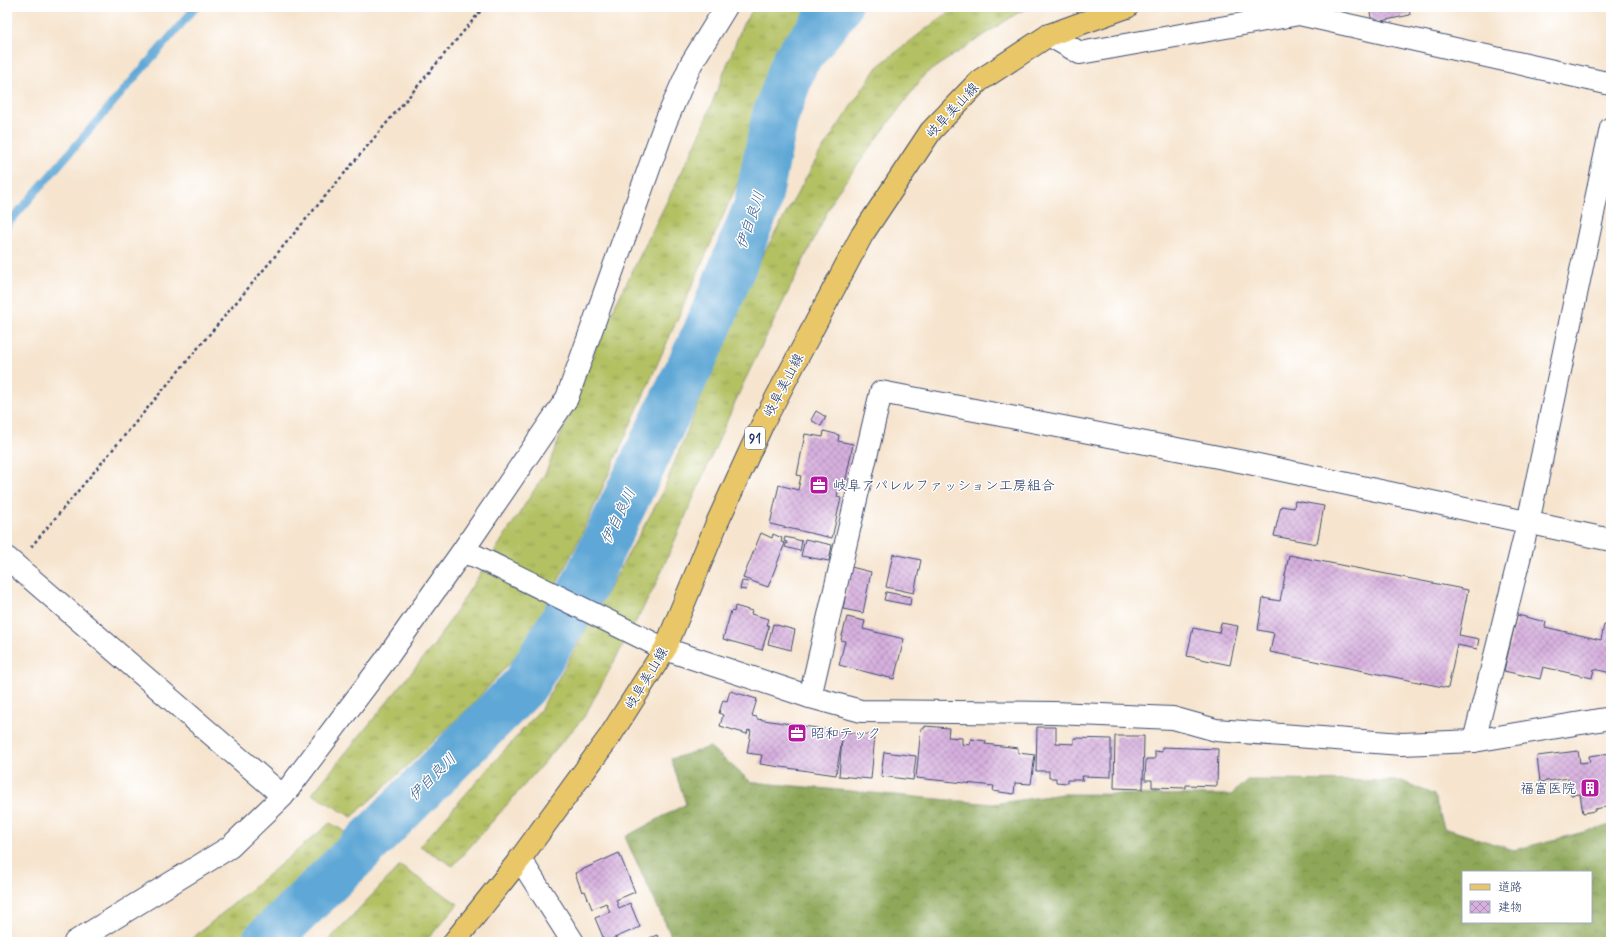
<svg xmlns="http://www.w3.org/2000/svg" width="1618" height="949" font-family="Mynerve,'Klee One',sans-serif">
<defs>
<pattern id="grass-tufts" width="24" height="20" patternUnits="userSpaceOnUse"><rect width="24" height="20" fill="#b3c163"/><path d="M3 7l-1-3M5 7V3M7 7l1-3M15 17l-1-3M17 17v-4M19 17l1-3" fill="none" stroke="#919d55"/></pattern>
<pattern id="forest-crowns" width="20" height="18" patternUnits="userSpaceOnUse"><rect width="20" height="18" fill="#8ea759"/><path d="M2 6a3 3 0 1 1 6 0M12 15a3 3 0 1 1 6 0" fill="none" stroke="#73884d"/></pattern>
<pattern id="building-cross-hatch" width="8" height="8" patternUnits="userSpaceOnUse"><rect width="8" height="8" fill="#d7b0de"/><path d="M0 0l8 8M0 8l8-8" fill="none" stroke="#ae90b7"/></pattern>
</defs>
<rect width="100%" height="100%" fill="#fff"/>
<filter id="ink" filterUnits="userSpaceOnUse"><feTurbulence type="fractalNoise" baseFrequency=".025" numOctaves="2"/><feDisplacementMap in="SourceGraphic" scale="8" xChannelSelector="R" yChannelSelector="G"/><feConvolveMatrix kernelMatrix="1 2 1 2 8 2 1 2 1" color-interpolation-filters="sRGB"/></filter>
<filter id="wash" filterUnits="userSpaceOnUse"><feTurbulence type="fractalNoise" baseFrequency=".012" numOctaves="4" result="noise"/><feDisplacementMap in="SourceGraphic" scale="16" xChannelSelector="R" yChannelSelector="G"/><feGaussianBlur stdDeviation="0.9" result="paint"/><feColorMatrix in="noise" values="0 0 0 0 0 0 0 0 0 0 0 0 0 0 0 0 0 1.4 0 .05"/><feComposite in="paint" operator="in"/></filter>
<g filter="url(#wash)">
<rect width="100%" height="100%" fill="#f6e4ce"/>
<path fill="url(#grass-tufts)" stroke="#677860" d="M 755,7 L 814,7 L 780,63 L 747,162 L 582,534 L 525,646 L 468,709 L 352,817 L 312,794 L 434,645 L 546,472 L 601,334 L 698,139 L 743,24 Z
M 958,7 L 1032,7 L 1019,12 L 925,74 L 836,194 L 743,384 L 655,586 L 584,717 L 453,866 L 420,846 L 541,709 L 661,496 L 746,285 L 820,153 L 877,67 L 939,19 Z
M 330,823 L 349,834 L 247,942 L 188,942 Z
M 400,866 L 458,904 L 425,942 L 327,942 Z"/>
<path fill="url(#forest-crowns)" stroke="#546b5c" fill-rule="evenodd" d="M 710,747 L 751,782 L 993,804 L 1062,794 L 1231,795 L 1247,780 L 1402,781 L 1434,795 L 1444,828 L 1514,850 L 1611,825 L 1611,942 L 674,942 L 625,837 L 686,804 L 671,759 ZM 1463,872 L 1591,872 L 1591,922 L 1463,922 Z"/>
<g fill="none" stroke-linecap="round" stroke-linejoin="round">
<path stroke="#5fa7d6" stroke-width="8" d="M 7,225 L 196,7"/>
<path stroke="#5fa7d6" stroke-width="47" d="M 265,942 L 356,854 L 524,686 L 583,588 L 705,335 L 757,206 L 775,117 L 795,61 L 838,7"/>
</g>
<g id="blocks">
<path fill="url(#building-cross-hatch)" d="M 1369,7 L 1409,7 L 1410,15 L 1372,23 Z
M 816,411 L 826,417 L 821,426 L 811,420 Z
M 824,431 L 839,435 L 838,441 L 853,444 L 845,484 L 840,482 L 837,497 L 841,498 L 832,538 L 770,524 L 779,485 L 798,490 L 801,476 L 797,475 L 805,434 L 823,437 Z
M 1295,501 L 1324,506 L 1317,544 L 1274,536 L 1281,506 L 1294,508 Z
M 761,533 L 772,538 L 773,534 L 782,538 L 781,542 L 785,543 L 768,587 L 743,578 Z
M 785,537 L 802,541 L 800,551 L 785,547 L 787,542 L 784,541 Z
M 805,539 L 832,545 L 829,561 L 801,556 Z
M 893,554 L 921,560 L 914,593 L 886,587 Z
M 1289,555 L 1468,590 L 1459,635 L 1479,639 L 1477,649 L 1457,645 L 1448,688 L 1270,652 L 1274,633 L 1258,630 L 1263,598 L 1280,601 Z
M 851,567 L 871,572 L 863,613 L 843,609 Z
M 742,581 L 748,582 L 746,590 L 740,589 Z
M 886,592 L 911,597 L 910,605 L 884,600 Z
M 735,606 L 752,611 L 751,614 L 769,619 L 767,625 L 769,626 L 762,650 L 723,639 L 731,611 L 734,612 Z
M 1517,615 L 1546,622 L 1545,627 L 1601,640 L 1604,625 L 1611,626 L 1611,673 L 1594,669 L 1592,678 L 1543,667 L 1540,679 L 1504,671 Z
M 847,617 L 865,621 L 863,629 L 904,639 L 894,679 L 839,665 L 845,641 L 841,640 Z
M 1221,623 L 1238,626 L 1230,665 L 1187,656 L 1193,628 L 1219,633 Z
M 773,624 L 795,630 L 791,650 L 768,644 Z
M 730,691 L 757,699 L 752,716 L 757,717 L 757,719 L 843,732 L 875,735 L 871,779 L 839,776 L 842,739 L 836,775 L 760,764 L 762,755 L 747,753 L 751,731 L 748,730 L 747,734 L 720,726 L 723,715 L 719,713 L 723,700 L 727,701 Z
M 925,726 L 949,728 L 948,737 L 962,738 L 962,744 L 970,745 L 971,739 L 986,741 L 985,744 L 1018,748 L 1018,753 L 1035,755 L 1031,784 L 1015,783 L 1014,794 L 993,791 L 994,786 L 916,778 L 921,728 L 925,728 Z
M 1037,727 L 1056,727 L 1056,743 L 1074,744 L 1074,738 L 1111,739 L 1111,777 L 1082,776 L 1083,780 L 1067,780 L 1067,783 L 1056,782 L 1056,778 L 1049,778 L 1049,771 L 1036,771 Z
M 1115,736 L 1144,736 L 1143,789 L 1114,788 Z
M 1162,747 L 1218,749 L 1217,786 L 1186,785 L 1186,788 L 1152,787 L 1152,780 L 1145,780 L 1146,759 L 1155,759 L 1155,751 L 1162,752 Z
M 1578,751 L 1580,763 L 1590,762 L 1589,756 L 1611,753 L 1611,806 L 1595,809 L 1595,811 L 1583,813 L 1580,794 L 1571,795 L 1569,778 L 1540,782 L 1537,756 Z
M 884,752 L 916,756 L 913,780 L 881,776 Z
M 619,853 L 635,892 L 616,900 L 619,908 L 630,903 L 640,927 L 605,942 L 595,918 L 610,912 L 606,903 L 592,909 L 585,891 L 582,892 L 575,873 Z
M 657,935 L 660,942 L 640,942 Z
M 554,938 L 557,942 L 549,942 Z"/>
</g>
</g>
<g filter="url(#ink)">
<use href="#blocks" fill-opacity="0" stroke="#3c4a6f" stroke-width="1"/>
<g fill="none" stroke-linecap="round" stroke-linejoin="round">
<defs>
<path id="minor" d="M 1049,35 L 1080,53 L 1299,14 L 1611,84
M 462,552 L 478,557 L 665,649
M 7,558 L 283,796
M 810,697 L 881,392 L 1244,462 L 1611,540
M 1474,741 L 1528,523 L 1611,128
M 520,859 L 573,942
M 75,942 L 230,847 L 283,796 L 384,662 L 462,552 L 567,398 L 666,121 L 691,64 L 726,7"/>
<path id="tertiary" d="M 665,649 L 810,697 L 861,711 L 1054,713 L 1173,718 L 1216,730 L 1402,744 L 1474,741 L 1611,718"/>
<path id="primary" d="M 454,942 L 520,859 L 610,736 L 665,649 L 717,523 L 763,423 L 862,235 L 931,131 L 979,81 L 1049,35 L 1127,7"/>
</defs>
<use href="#minor" stroke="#3c4a6f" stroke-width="24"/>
<use href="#tertiary" stroke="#3c4a6f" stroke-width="24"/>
<use href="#primary" stroke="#3c4a6f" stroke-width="24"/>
<path stroke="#3c4a6f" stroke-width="2.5" stroke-dasharray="3 3" stroke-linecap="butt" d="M 31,547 L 484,7"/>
<use href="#minor" stroke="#fff" stroke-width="22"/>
<use href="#tertiary" stroke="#fff" stroke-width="22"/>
<use href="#primary" stroke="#e9c769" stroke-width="22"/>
</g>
</g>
<defs>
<symbol id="office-square" viewBox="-11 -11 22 22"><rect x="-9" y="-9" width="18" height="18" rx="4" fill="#b5179e" stroke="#fff"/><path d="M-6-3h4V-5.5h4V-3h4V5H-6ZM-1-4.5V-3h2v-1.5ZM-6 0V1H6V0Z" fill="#fff"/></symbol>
<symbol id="building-square" viewBox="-11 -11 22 22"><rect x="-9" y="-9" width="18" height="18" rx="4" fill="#b5179e" stroke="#fff"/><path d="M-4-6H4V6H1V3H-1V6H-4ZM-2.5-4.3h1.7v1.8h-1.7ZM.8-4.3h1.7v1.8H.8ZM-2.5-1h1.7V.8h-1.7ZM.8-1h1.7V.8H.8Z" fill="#fff"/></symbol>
</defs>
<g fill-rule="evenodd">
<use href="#office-square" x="808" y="474" width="22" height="22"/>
<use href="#office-square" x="786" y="722" width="22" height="22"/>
<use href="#building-square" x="1579" y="777" width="22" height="22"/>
</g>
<g text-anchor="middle" stroke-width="3" stroke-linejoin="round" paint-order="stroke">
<rect fill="#fff" stroke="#5f6d8e" stroke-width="1" x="745" y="427" width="20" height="22" rx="3"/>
<g font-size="13" font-weight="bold" fill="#1b2f5e">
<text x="755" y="443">91</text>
</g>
<g font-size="14" fill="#1b2f5e" stroke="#fff">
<text transform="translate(952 110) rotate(-47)" y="5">岐阜美山線</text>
<text transform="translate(783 385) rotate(-62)" y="5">岐阜美山線</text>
<text transform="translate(646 678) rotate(-59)" y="5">岐阜美山線</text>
</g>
<g font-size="14" fill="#1b2f5e" stroke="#fff" text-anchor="start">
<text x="833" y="490">岐阜アパレルファッション工房組合</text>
<text x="811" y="738">昭和テック</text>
<text x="1576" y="793" text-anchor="end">福富医院</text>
</g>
<g font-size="15" font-style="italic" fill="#365f8e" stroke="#fff">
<text transform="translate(750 220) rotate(-71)" y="5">伊自良川</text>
<text transform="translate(618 516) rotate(-64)" y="5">伊自良川</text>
<text transform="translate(432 777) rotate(-45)" y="5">伊自良川</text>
</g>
</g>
<rect width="1618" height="949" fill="none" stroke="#fff" stroke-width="24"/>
<rect x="1462" y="871" width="130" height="52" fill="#ffffff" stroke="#a4acbf"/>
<rect x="1470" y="884" width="20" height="6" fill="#e9c769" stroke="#a4acbf"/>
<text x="1498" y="891" font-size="12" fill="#1b2f5e">道路</text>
<rect x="1470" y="901" width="20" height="12" fill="url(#building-cross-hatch)" stroke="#a4acbf"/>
<text x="1498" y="911" font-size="12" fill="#1b2f5e">建物</text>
</svg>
